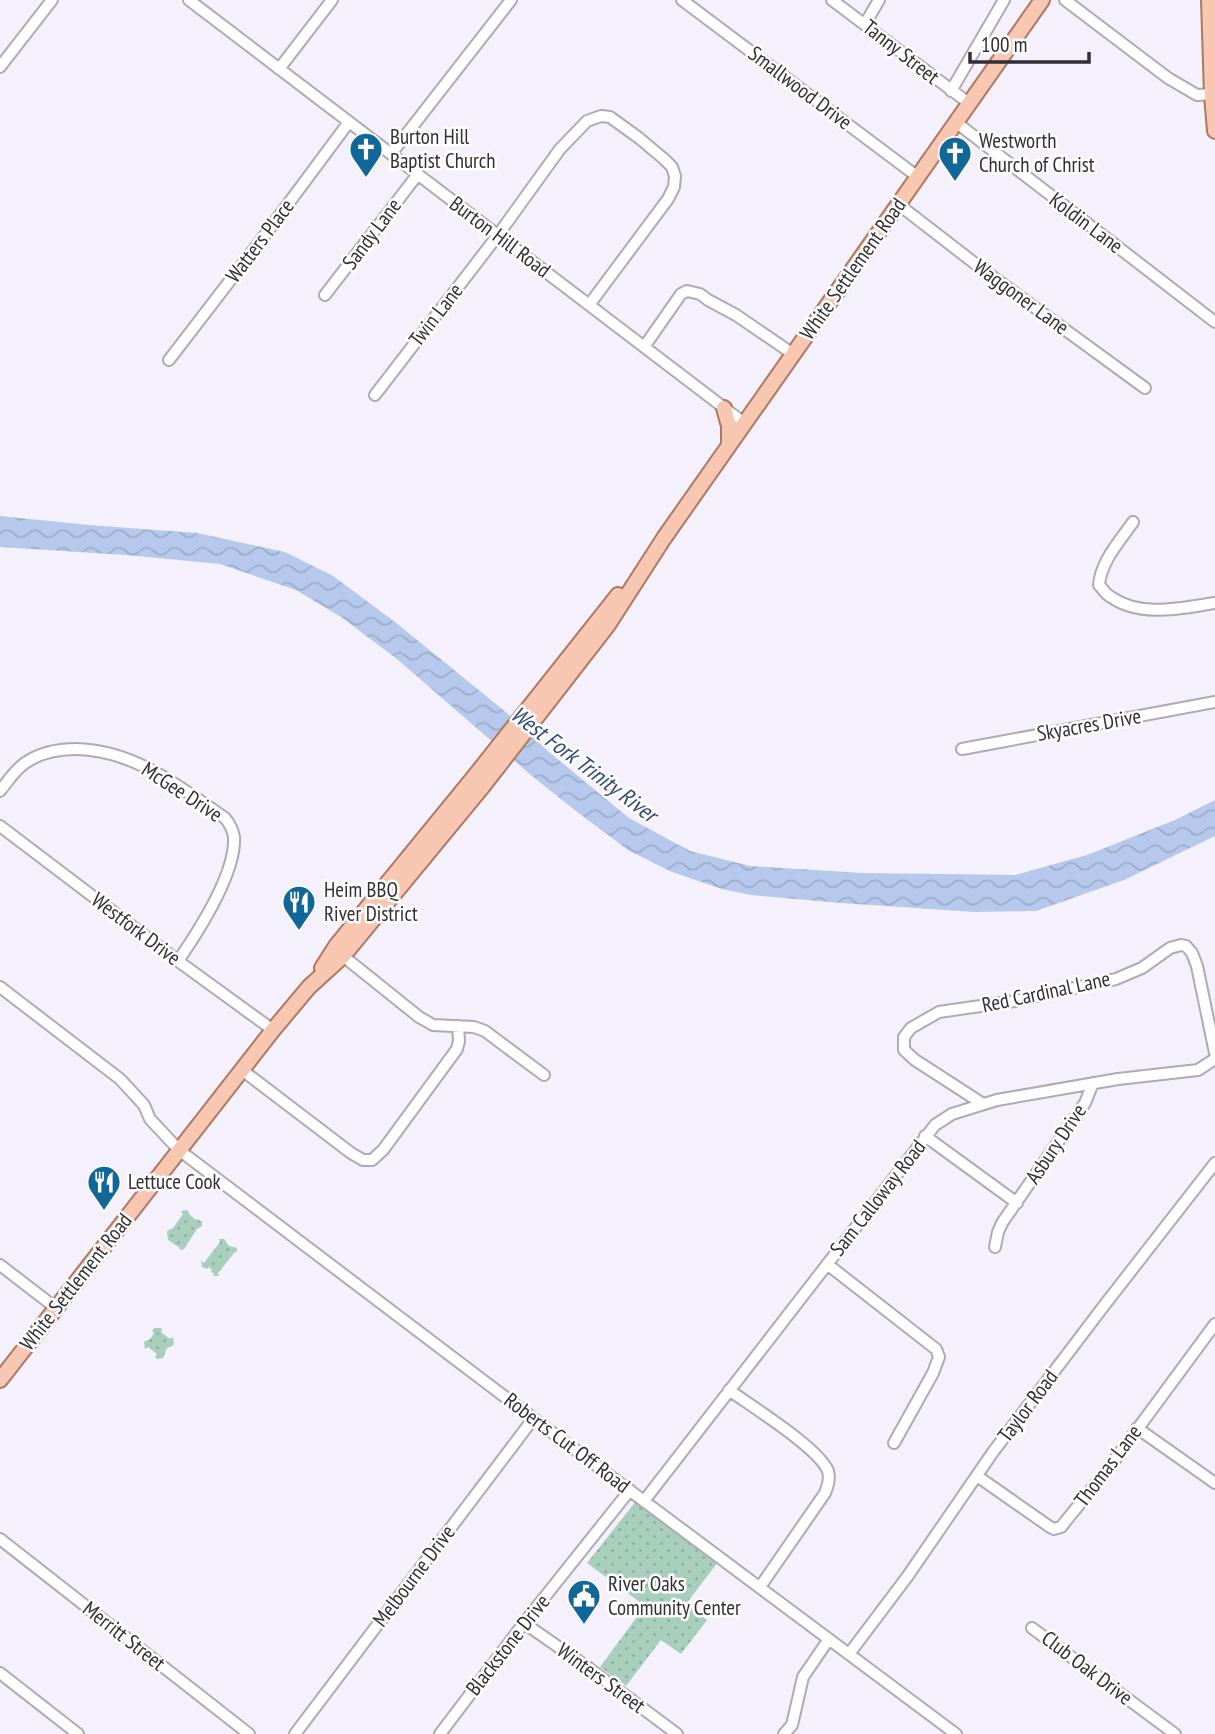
<svg xmlns="http://www.w3.org/2000/svg" width="1215" height="1734" font-family="'PT Sans Narrow',sans-serif">
<defs>
<pattern id="park-dots" width="8" height="8" patternUnits="userSpaceOnUse" patternTransform="scale(1.75)"><rect width="8" height="8" fill="#a7cfbc"/><path d="M2 2h.1M6 6h.1" fill="none" stroke="#90b2a2" stroke-width="1.8" stroke-linecap="round"/></pattern>
<pattern id="water-waves" width="16" height="10" patternUnits="userSpaceOnUse" patternTransform="scale(1.75)"><rect width="16" height="10" fill="#b6c9ec"/><path d="M0 5q4-4 8 0t8 0" fill="none" stroke="#9dadcb"/></pattern>
</defs>
<rect width="100%" height="100%" fill="#f4f0fc"/>
<path fill="url(#park-dots)" d="M 187,1210 L 191,1216 L 196,1220 L 197,1219 L 202,1222 L 202,1226 L 197,1229 L 184,1249 L 180,1250 L 180,1248 L 168,1240 L 167,1231 L 173,1228 L 183,1214 L 181,1211 Z
M 219,1239 L 224,1239 L 229,1246 L 237,1248 L 237,1252 L 235,1252 L 218,1273 L 219,1276 L 213,1276 L 214,1274 L 211,1272 L 212,1270 L 209,1267 L 207,1269 L 202,1267 L 201,1261 L 204,1263 L 220,1242 Z
M 154,1328 L 161,1328 L 162,1329 L 161,1332 L 170,1339 L 172,1337 L 173,1338 L 174,1344 L 172,1346 L 167,1348 L 163,1358 L 157,1359 L 155,1357 L 157,1354 L 148,1347 L 145,1349 L 144,1342 L 150,1339 L 154,1333 L 152,1331 Z
M 636,1501 L 718,1562 L 686,1604 L 707,1620 L 681,1654 L 661,1640 L 626,1686 L 600,1667 L 645,1606 L 587,1563 Z"/>
<path fill="url(#water-waves)" d="M 0,516 L 89,525 L 197,533 L 285,552 L 333,576 L 395,622 L 507,713 L 549,752 L 629,818 L 690,851 L 750,866 L 863,873 L 1015,875 L 1087,855 L 1175,820 L 1215,800 L 1215,836 L 1124,880 L 1036,911 L 975,912 L 841,903 L 751,895 L 722,889 L 672,872 L 628,850 L 576,811 L 532,776 L 397,659 L 341,617 L 296,590 L 220,564 L 126,555 L 0,547 Z"/>
<g fill="none" stroke-linecap="round" stroke-linejoin="round">
<defs>
<path id="minor" d="M 189,0 L 744,423
M 682,0 L 918,177
M 832,0 L 970,104
M 1065,0 L 1168,78 L 1197,95 L 1215,94
M 865,24 L 879,0
M 0,67 L 52,0
M 279,69 L 332,0
M 951,91 L 1004,0
M 957,123 L 1215,322
M 391,154 L 511,0
M 898,204 L 982,269 L 1145,388
M 325,295 L 418,174
M 644,347 L 681,294 L 687,291 L 700,294 L 708,300 L 736,315 L 793,354
M 169,360 L 265,235 L 349,122
M 375,395 L 498,235 L 560,149 L 587,121 L 601,116 L 610,117 L 639,138 L 664,159 L 672,167 L 675,176 L 674,187 L 668,199 L 589,305
M 1133,522 C 1120,541 1101,561 1099,585 C 1103,589 1106,595 1111,597 C 1141,618 1181,608 1215,603
M 962,749 L 1215,702
M 0,791 C 8,781 15,770 25,763 C 41,752 57,749 76,749 C 134,750 178,786 225,818 C 229,823 233,830 234,837 C 236,873 198,932 178,961
M 0,826 L 178,961 L 273,1030
M 343,956 L 419,1017 L 433,1025 L 474,1027 L 485,1031 L 544,1075
M 0,987 L 120,1079 L 144,1105 L 150,1119 L 179,1150 L 546,1428 L 956,1734
M 242,1070 L 351,1153 L 363,1160 L 372,1160 L 383,1150 L 457,1049 L 459,1041 L 458,1026
M 983,1104 L 915,1060 L 904,1050 L 904,1037 L 911,1028 L 939,1012 L 1015,1001 L 1116,979 L 1142,968 L 1170,948 L 1181,945 L 1186,946 L 1192,953 L 1197,966 L 1215,1053
M 925,1136 L 1017,1203
M 995,1247 L 998,1232 L 1002,1223 L 1085,1103 L 1093,1083
M 827,1264 L 932,1346 L 936,1349 L 939,1357 L 933,1373 L 894,1443
M 0,1265 L 56,1308
M 729,1390 C 751,1406 819,1448 828,1471 C 830,1479 828,1485 825,1493 L 760,1587
M 1137,1428 L 1215,1483
M 977,1476 L 1050,1527 L 1054,1529 L 1061,1527 L 1108,1469 L 1215,1324
M 644,1501 L 935,1125 L 952,1114 L 997,1100 L 1118,1079 L 1198,1070 L 1215,1059
M 0,1539 L 249,1734
M 524,1623 L 590,1669 L 677,1734
M 1032,1628 L 1175,1734
M 849,1654 L 907,1577 L 993,1452 L 1103,1307 L 1215,1163
M 0,1673 L 78,1734
M 295,1734 L 533,1419
M 440,1734 L 524,1623 L 630,1490
M 784,1734 L 792,1725 L 803,1677 L 829,1639"/>
<path id="major" d="M 1209,0 L 1212,95 L 1215,131
M 724,408 L 729,426 L 729,444
M 322,968 L 336,946 L 474,777 L 618,595
M 0,1380 L 273,1030 L 309,987 L 343,956 L 483,786 L 608,625 L 664,538 L 1042,0"/>
</defs>
<use href="#minor" stroke="#afaab6" stroke-width="14"/>
<use href="#major" stroke="#ae7963" stroke-width="18"/>
<use href="#minor" stroke="#fff" stroke-width="10"/>
<use href="#major" stroke="#f7c7b1" stroke-width="14"/>
</g>
<defs>
<symbol id="church-pin" viewBox="-11 -11 22 30"><path d="M0 17L-7.5 6A9.5 9.5 0 1 1 7.5 6Z" fill="#116898" stroke="#fff"/><path d="M-1.2-6h2.4v3.5h3.3v2.4h-3.3V6h-2.4V-.1h-3.3v-2.4h3.3Z" fill="#fff"/></symbol>
<symbol id="restaurant-pin" viewBox="-11 -11 22 30"><path d="M0 17L-7.5 6A9.5 9.5 0 1 1 7.5 6Z" fill="#116898" stroke="#fff"/><path d="M-5-6h1v4h1v-4h1v4h1v-4h1v5L-1.5 .5V6h-2V.5L-5-1ZM5-6V6H3V1.5H1.5Q1.5-4 5-6Z" fill="#fff"/></symbol>
<symbol id="civic-pin" viewBox="-11 -11 22 30"><path d="M0 17L-7.5 6A9.5 9.5 0 1 1 7.5 6Z" fill="#116898" stroke="#fff"/><path d="M-.6-6.5H3V-4.5H.6V-3L4-1V1h2V6H-6V1h2V-1L-.6-3ZM-1.2 2.5V6h2.4V2.5Z" fill="#fff"/></symbol>
</defs>
<g fill-rule="evenodd">
<use href="#church-pin" x="347" y="130" width="38" height="52"/>
<use href="#church-pin" x="936" y="134" width="38" height="52"/>
<use href="#restaurant-pin" x="280" y="883" width="38" height="52"/>
<use href="#restaurant-pin" x="85" y="1163" width="38" height="52"/>
<use href="#civic-pin" x="565" y="1577" width="38" height="52"/>
</g>
<g text-anchor="middle" stroke-width="5" stroke-linejoin="round" paint-order="stroke">
<g font-size="21" fill="#312f34" stroke="#fff">
<text transform="translate(901 52) rotate(38)" y="7">Tanny Street</text>
<text transform="translate(800 88) rotate(37)" y="7">Smallwood Drive</text>
<text transform="translate(1086 223) rotate(37)" y="7">Koldin Lane</text>
<text transform="translate(372 234) rotate(-53)" y="7">Sandy Lane</text>
<text transform="translate(500 237) rotate(37)" y="7">Burton Hill Road</text>
<text transform="translate(260 241) rotate(-53)" y="7">Watters Place</text>
<text transform="translate(853 269) rotate(-55)" y="7">White Settlement Road</text>
<text transform="translate(1021 297) rotate(36)" y="7">Waggoner Lane</text>
<text transform="translate(436 315) rotate(-52)" y="7">Twin Lane</text>
<text transform="translate(1089 725) rotate(-10)" y="7">Skyacres Drive</text>
<text transform="translate(182 792) rotate(33)" y="7">McGee Drive</text>
<text transform="translate(136 929) rotate(37)" y="7">Westfork Drive</text>
<text transform="translate(1046 992) rotate(-12)" y="7">Red Cardinal Lane</text>
<text transform="translate(1056 1144) rotate(-56)" y="7">Asbury Drive</text>
<text transform="translate(878 1198) rotate(-52)" y="7">Sam Calloway Road</text>
<text transform="translate(76 1282) rotate(-52)" y="7">White Settlement Road</text>
<text transform="translate(1028 1406) rotate(-53)" y="7">Taylor Road</text>
<text transform="translate(567 1443) rotate(37)" y="7">Roberts Cut Off Road</text>
<text transform="translate(1108 1466) rotate(-53)" y="7">Thomas Lane</text>
<text transform="translate(414 1576) rotate(-53)" y="7">Melbourne Drive</text>
<text transform="translate(124 1636) rotate(38)" y="7">Merritt Street</text>
<text transform="translate(508 1645) rotate(-52)" y="7">Blackstone Drive</text>
<text transform="translate(1087 1668) rotate(37)" y="7">Club Oak Drive</text>
<text transform="translate(601 1678) rotate(36)" y="7">Winters Street</text>
</g>
<g font-size="21" fill="#312f34" stroke="#fff" text-anchor="start">
<text x="390" y="144">Burton Hill<tspan x="390" dy="24">Baptist Church</tspan></text>
<text x="979" y="148">Westworth<tspan x="979" dy="24">Church of Christ</tspan></text>
<text x="324" y="897">Heim BBQ<tspan x="324" dy="24">River District</tspan></text>
<text x="128" y="1189">Lettuce Cook</text>
<text x="608" y="1591">River Oaks<tspan x="608" dy="24">Community Center</tspan></text>
</g>
<g font-size="23" font-style="italic" fill="#334b79" stroke="#fff">
<text transform="translate(584 764) rotate(37)" y="8">West Fork Trinity River</text>
</g>
</g>
<path d="M970 52v10h119v-10" fill="none" stroke="#312f34" stroke-width="3.5"/>
<text x="981" y="52" font-size="21" fill="#312f34" stroke="#ffffff" stroke-width="5" paint-order="stroke">100 m</text>
</svg>
